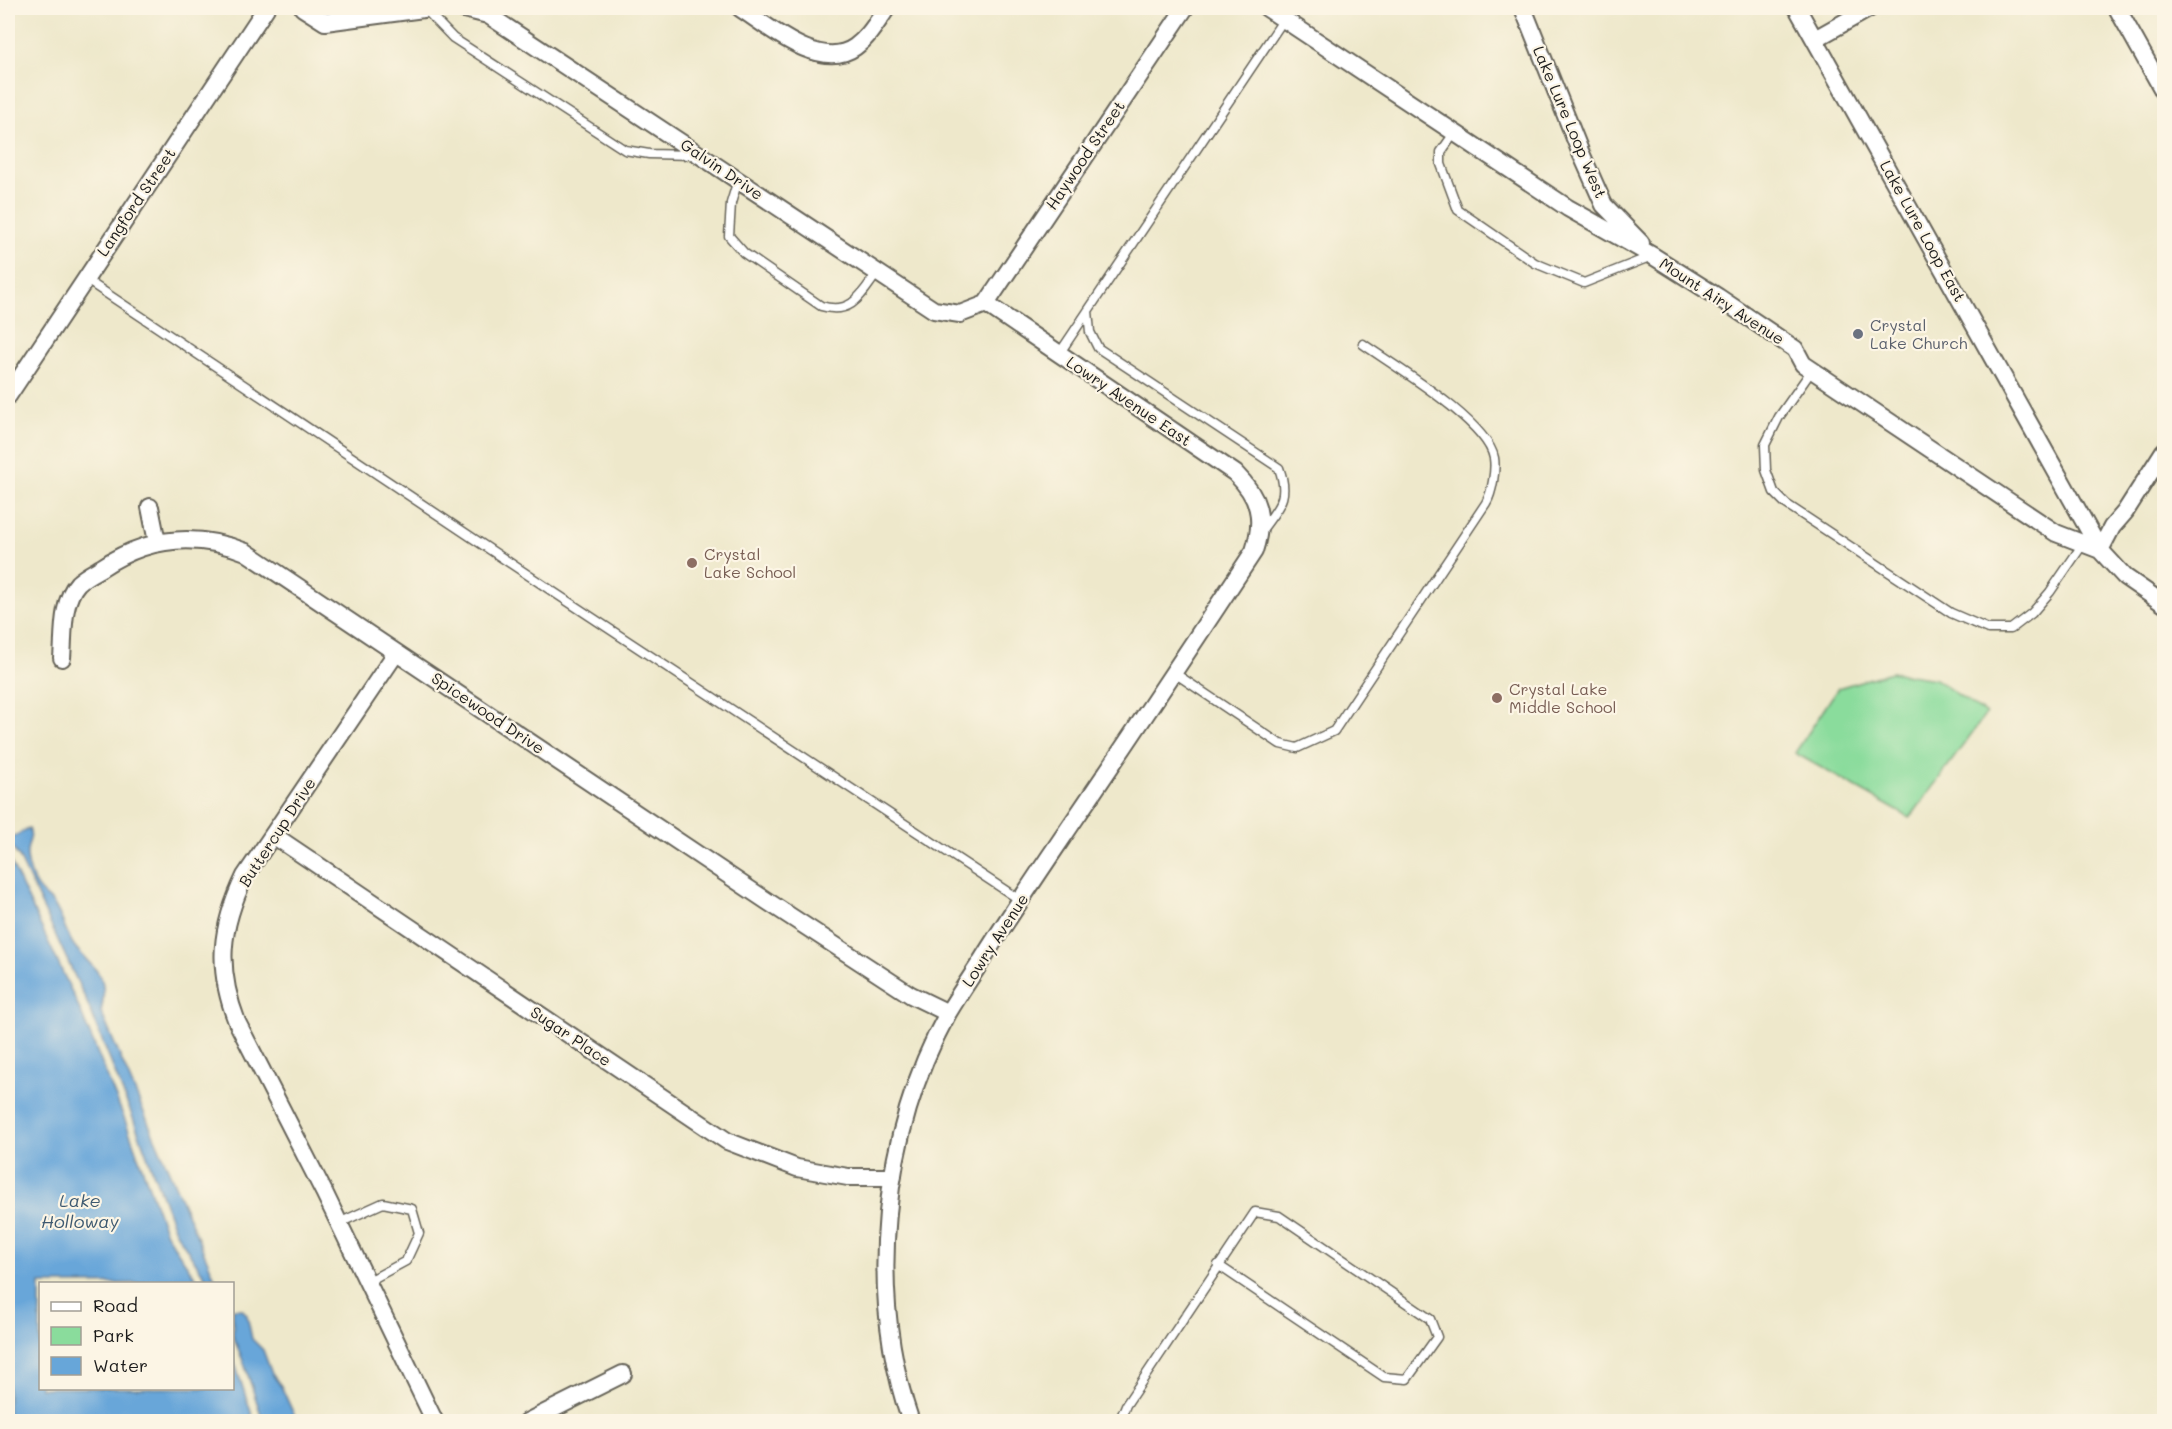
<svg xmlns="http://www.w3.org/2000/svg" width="2172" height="1429" font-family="Mali,sans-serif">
<rect width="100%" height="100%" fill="#fcf5e5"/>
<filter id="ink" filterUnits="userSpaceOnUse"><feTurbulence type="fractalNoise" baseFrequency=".0167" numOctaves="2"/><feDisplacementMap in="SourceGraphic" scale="12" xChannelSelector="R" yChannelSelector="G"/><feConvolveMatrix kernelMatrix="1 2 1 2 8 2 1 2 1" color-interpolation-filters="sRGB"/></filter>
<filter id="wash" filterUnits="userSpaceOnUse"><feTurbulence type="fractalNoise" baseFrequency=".008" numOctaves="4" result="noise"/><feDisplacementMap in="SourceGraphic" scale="24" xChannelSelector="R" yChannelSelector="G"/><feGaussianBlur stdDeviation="1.35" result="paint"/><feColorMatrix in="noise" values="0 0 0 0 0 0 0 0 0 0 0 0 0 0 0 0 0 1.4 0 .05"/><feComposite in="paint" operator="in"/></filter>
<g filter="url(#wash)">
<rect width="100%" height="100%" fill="#eee8cb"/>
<path fill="#8adc9c" stroke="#537c5c" stroke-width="1.5" d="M 1891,672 L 1935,679 L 1986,714 L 1910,818 L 1795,753 L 1838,688 Z"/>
<path fill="#67a6d9" stroke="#42617a" stroke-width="1.5" d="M 29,828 C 33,837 28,842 27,851 C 26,861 30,872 34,882 C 41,895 45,894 52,902 C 63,915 66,937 76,948 C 98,974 109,974 101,1012 L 217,1283 L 209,1283 L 175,1231 L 133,1118 L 86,1000 L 19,857 L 8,842 L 8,835 L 15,836 Z
M 8,856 L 77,1003 L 125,1120 L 166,1234 L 199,1283 L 40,1284 L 40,1388 L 232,1388 L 233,1358 L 254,1421 L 8,1421 Z
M 233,1309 L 242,1309 L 247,1315 L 252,1339 L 263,1350 L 272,1374 L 281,1386 L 297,1421 L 263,1421 L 245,1366 L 233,1336 Z"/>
</g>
<g filter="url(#ink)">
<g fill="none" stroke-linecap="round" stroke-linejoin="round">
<defs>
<path id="lane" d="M 425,9 L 453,38 L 625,150 L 649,154 L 693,155
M 1455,132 L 1441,152 L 1441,164 L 1458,210 L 1535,263 L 1584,283 L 1652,256
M 738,180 L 731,203 L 729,236 L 744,253 L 821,306 C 852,315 861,295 877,273
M 85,279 L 555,593 L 1020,900
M 1088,311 L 1090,332 L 1098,348 L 1279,468 C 1290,498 1279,506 1262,530
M 1059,354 L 1284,19
M 1812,370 L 1779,417 L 1765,445 L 1766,470 L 1774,492 L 1786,504 L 1951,613 L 1988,629 L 2011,629 L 2032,613 L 2050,592 L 2083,544
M 1173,672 L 1280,744 L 1297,748 L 1334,731 L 1486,503 C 1492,493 1496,470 1494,458 C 1487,421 1394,366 1363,344
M 339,1223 L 383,1203 L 412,1209 L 419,1233 L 406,1261 L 367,1282
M 1119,1422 L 1126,1405 L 1255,1212 L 1279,1216 L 1430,1319 L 1437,1337 L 1407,1379 L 1384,1377 L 1218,1265"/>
<path id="street" d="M 303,8 L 325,22 L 431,8
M 460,8 L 488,15 L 934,310 L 960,314 L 986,304
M 740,8 C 768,26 820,72 855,47 C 869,37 877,22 887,8
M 1267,8 L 1568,208 L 1653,256 L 1718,297 L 1795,349 L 1803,364 L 2056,533 L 2100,550 L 2125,577 L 2164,604
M 1523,8 L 1580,151 L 1604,205 L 1641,243
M 1797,8 L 2100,550
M 2117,8 L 2164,92
M 1815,39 L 1870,8
M 986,304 L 1185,8
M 8,396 L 266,8
M 150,507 L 157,542
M 2100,550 L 2112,527 L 2125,512 L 2164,451
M 396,653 L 245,876 C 220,928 216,968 237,1022 L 324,1192 L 435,1422
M 62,658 C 64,635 61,602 78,583 C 84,577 94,572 101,568 C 147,537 195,532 246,552 L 767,901 L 911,995 L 948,1013
M 273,835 L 727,1141 L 797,1168 L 848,1177 L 893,1177
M 527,1422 L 623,1374
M 911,1422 C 866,1292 882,1133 948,1013 C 958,996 969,980 980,963 C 1011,913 1044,865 1077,816 C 1137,728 1196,639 1254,551 C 1265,517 1259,497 1235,473 L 986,304"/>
</defs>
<use href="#lane" stroke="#666359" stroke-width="11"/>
<use href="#street" stroke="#666359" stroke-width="20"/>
<use href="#lane" stroke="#fff" stroke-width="8"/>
<use href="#street" stroke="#fff" stroke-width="16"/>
</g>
</g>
<circle fill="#6b7280" stroke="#fcf5e5" stroke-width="2" cx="1858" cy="334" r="6"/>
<g fill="#8d6e63" stroke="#fcf5e5" stroke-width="2">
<circle cx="692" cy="563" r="6"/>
<circle cx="1497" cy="698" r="6"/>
</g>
<g text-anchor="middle" stroke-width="4.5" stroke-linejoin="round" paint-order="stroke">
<g font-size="16" fill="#1c1c1c" stroke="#fcf5e5">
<text transform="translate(1570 122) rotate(67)" y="6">Lake Lure Loop West</text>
<text transform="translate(1085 155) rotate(-56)" y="6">Haywood Street</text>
<text transform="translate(722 169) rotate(34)" y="6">Galvin Drive</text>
<text transform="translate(136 202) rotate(-56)" y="6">Langford Street</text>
<text transform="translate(1923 231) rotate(61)" y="6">Lake Lure Loop East</text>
<text transform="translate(1722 301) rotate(33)" y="6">Mount Airy Avenue</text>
<text transform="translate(1129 401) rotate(34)" y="6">Lowry Avenue East</text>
<text transform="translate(488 713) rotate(34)" y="6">Spicewood Drive</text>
<text transform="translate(277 832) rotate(-57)" y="6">Buttercup Drive</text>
<text transform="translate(995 940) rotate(-57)" y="6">Lowry Avenue</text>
<text transform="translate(571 1036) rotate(34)" y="6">Sugar Place</text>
</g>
<g font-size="16" fill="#5b616d" stroke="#fcf5e5" text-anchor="start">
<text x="1870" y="331">Crystal<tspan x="1870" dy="18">Lake Church</tspan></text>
</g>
<g font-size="16" fill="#785e54" stroke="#fcf5e5" text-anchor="start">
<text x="704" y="560">Crystal<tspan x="704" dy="18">Lake School</tspan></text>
<text x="1509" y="695">Crystal Lake<tspan x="1509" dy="18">Middle School</tspan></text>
</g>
<g font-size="18" font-style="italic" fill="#3e5a71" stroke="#fcf5e5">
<text x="80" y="1207">Lake<tspan x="80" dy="21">Holloway</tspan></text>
</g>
</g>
<rect width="2172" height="1429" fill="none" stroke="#fcf5e5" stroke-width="30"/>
<rect x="39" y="1282" width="195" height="108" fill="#fcf5e5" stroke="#a29e95" stroke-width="1.5"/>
<rect x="51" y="1302" width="30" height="9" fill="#ffffff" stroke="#a29e95" stroke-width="1.5"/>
<text x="93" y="1312" font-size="18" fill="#1c1c1c">Road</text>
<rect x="51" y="1327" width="30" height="18" fill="#8adc9c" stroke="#a29e95" stroke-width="1.5"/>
<text x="93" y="1342" font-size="18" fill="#1c1c1c">Park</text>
<rect x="51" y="1357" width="30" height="18" fill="#67a6d9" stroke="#a29e95" stroke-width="1.5"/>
<text x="93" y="1372" font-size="18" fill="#1c1c1c">Water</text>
</svg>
